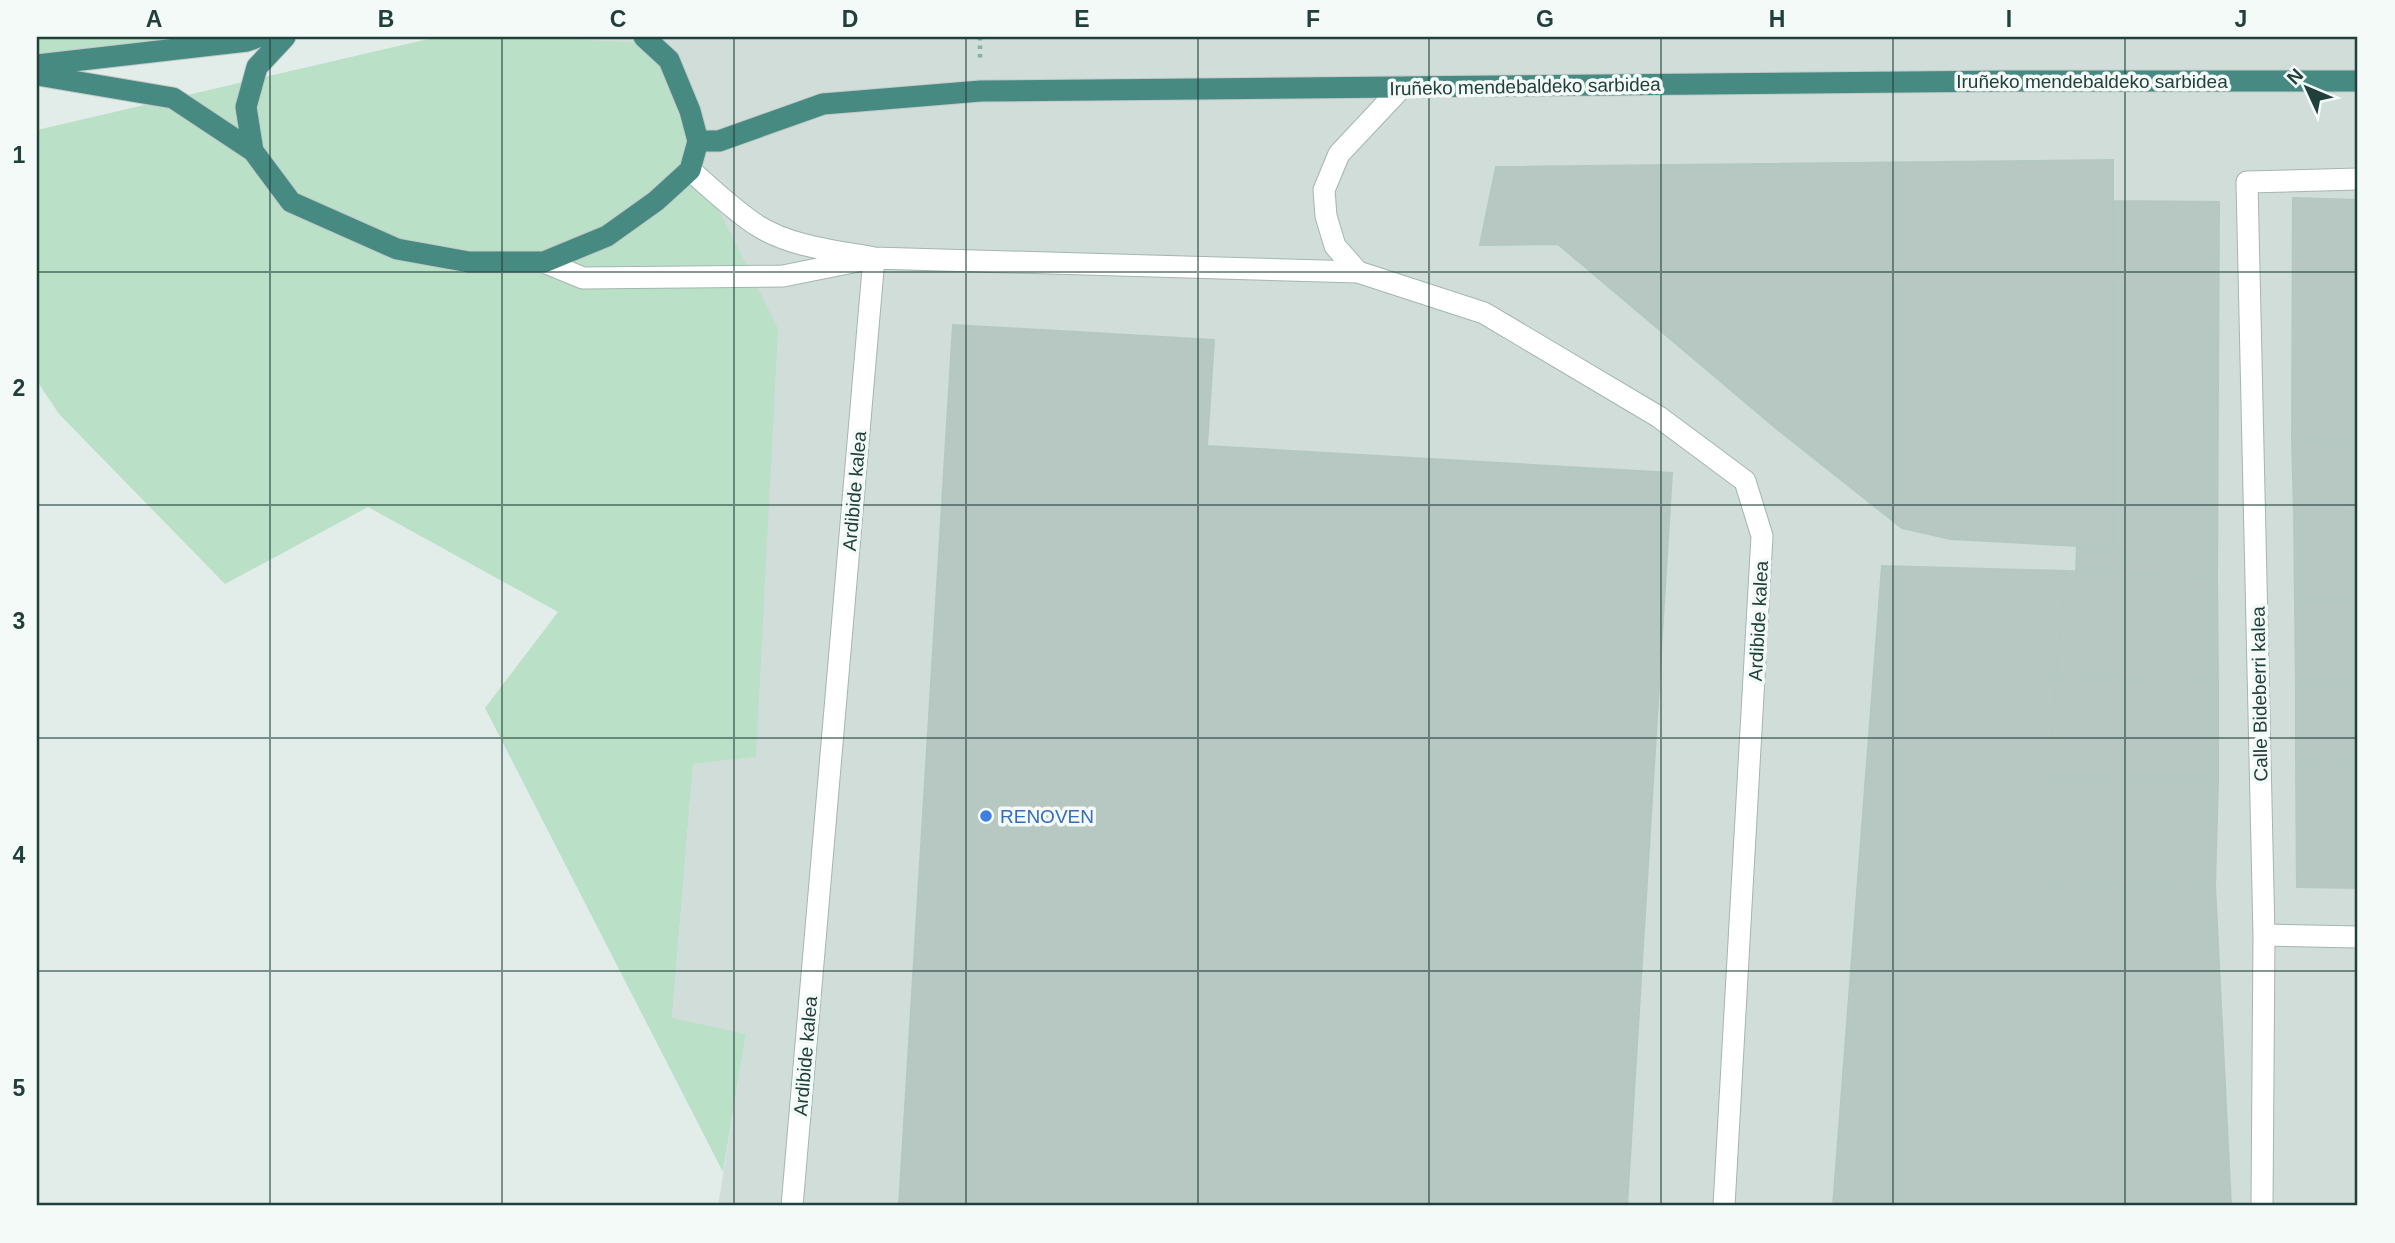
<svg xmlns="http://www.w3.org/2000/svg" width="2395" height="1243" font-family="Helvetica,sans-serif">
<rect width="100%" height="100%" fill="#e2edea"/>
<path fill="#d0ddd9" d="M 450,37 L 2358,37 L 2358,1206 L 718,1206 L 746,1034 L 672,1019 L 693,764 L 756,757 Z"/>
<path fill="#bae0c8" d="M 37,37 L 186,37 L 37,56 Z
M 437,37 L 513,37 L 650,43 L 706,184 L 778,329 L 756,757 L 693,764 L 672,1018 L 746,1034 L 723,1172 L 485,708 L 558,612 L 368,507 L 225,584 L 59,414 L 37,381 L 37,130 Z"/>
<path fill="#b7c8c3" stroke="#b4c8c2" stroke-width="2" d="M 2113,160 L 2113,548 L 1951,539 L 1902,528 L 1777,429 L 1558,244 L 1480,245 L 1496,167 Z
M 2293,198 L 2358,200 L 2358,443 L 2292,441 Z
M 2112,201 L 2219,202 L 2217,578 L 2076,572 L 2077,546 L 2113,548 Z
M 953,325 L 1214,340 L 1207,446 L 1672,473 L 1627,1206 L 899,1206 Z
M 2292,441 L 2358,443 L 2358,512 L 2294,513 Z
M 2358,512 L 2358,602 L 2295,601 L 2294,513 Z
M 1882,566 L 2066,571 L 2039,883 L 2215,885 L 2231,1206 L 1833,1206 Z
M 2066,571 L 2217,578 L 2218,682 L 2056,676 Z
M 2295,601 L 2358,602 L 2358,686 L 2296,686 Z
M 2056,676 L 2218,682 L 2218,781 L 2048,781 Z
M 2296,686 L 2358,686 L 2358,763 L 2296,762 Z
M 2296,762 L 2358,763 L 2358,888 L 2297,887 Z
M 2048,781 L 2218,781 L 2215,885 L 2039,883 Z"/>
<g fill="none" stroke-linecap="round" stroke-linejoin="round">
<defs>
<path id="minor" d="M 690,170 C 712,189 733,210 758,226 C 792,247 836,251 874,258 L 1358,272 L 1484,313 L 1659,417 L 1745,481 L 1762,536 L 1724,1206
M 544,262 L 583,278 L 783,276 L 863,260
M 1358,272 L 1335,246 L 1326,216 L 1324,190 L 1339,154 L 1402,87
M 2264,935 L 2358,937
M 792,1206 L 874,258
M 2262,1206 L 2264,935 L 2247,182 L 2358,179"/>
<path id="trunk" d="M 285,37 L 257,67 L 246,107 L 253,151 L 291,202 L 397,249 L 469,262 L 544,262 L 607,236 L 656,201 L 690,170 L 698,141 L 690,111 L 669,60 L 644,37
M 37,65 L 247,41 L 258,37
M 37,75 L 173,98 L 253,151
M 698,141 L 719,141 L 823,104 L 981,91 L 2009,81 L 2358,81"/>
</defs>
<use href="#minor" stroke="#a4b6b2" stroke-width="23"/>
<use href="#trunk" stroke="#c1cac8" stroke-width="23"/>
<path stroke="#81b3a9" stroke-width="4.5" stroke-dasharray="3.5 5" stroke-linecap="butt" d="M 980,37 L 980,62"/>
<use href="#minor" stroke="#fff" stroke-width="21"/>
<use href="#trunk" stroke="#478a82" stroke-width="21"/>
</g>
<path fill="none" stroke="#21403b" stroke-width="2" stroke-opacity="0.55" d="M 270,37 L 270,1206M 502,37 L 502,1206M 734,37 L 734,1206M 966,37 L 966,1206M 1198,37 L 1198,1206M 1429,37 L 1429,1206M 1661,37 L 1661,1206M 1893,37 L 1893,1206M 2125,37 L 2125,1206M 37,272 L 2358,272M 37,505 L 2358,505M 37,738 L 2358,738M 37,971 L 2358,971"/>
<circle fill="#3f7fe0" stroke="#f3faf7" stroke-width="2.5" cx="986" cy="816" r="7"/>
<g text-anchor="middle" stroke-width="7" stroke-linejoin="round" paint-order="stroke">
<g font-size="19" fill="#21403b" stroke="#f3faf7">
<text x="2092" y="88">Iruñeko mendebaldeko sarbidea</text>
<text transform="translate(1525 86) rotate(-1)" y="7">Iruñeko mendebaldeko sarbidea</text>
<text transform="translate(854 491) rotate(-85)" y="7">Ardibide kalea</text>
<text transform="translate(1758 621) rotate(-87)" y="7">Ardibide kalea</text>
<text transform="translate(2259 694) rotate(-91)" y="7">Calle Bideberri kalea</text>
<text transform="translate(805 1056) rotate(-85)" y="7">Ardibide kalea</text>
</g>
<g font-size="19" fill="#366cbe" stroke="#f3faf7" text-anchor="start">
<text x="1000" y="823">RENOVEN</text>
</g>
</g>
<rect width="2395" height="1243" fill="none" stroke="#f3faf7" stroke-width="77"/>
<g transform="translate(2307 88) rotate(314)" stroke="#f3faf7" stroke-width="5" paint-order="stroke">
<path d="M0-5L12 26L0 18L-12 26Z" fill="#21403b"/>
<text y="-10" font-size="19" font-weight="bold" text-anchor="middle" fill="#21403b">N</text>
</g>
<rect x="38" y="38" width="2318" height="1166" fill="none" stroke="#21403b" stroke-width="2.5"/>
<g font-size="23" text-anchor="middle" font-weight="bold" fill="#21403b">
<text x="154" y="27">A</text>
<text x="386" y="27">B</text>
<text x="618" y="27">C</text>
<text x="850" y="27">D</text>
<text x="1082" y="27">E</text>
<text x="1313" y="27">F</text>
<text x="1545" y="27">G</text>
<text x="1777" y="27">H</text>
<text x="2009" y="27">I</text>
<text x="2241" y="27">J</text>
<text x="19" y="163">1</text>
<text x="19" y="396">2</text>
<text x="19" y="629">3</text>
<text x="19" y="863">4</text>
<text x="19" y="1096">5</text>
</g>
</svg>
